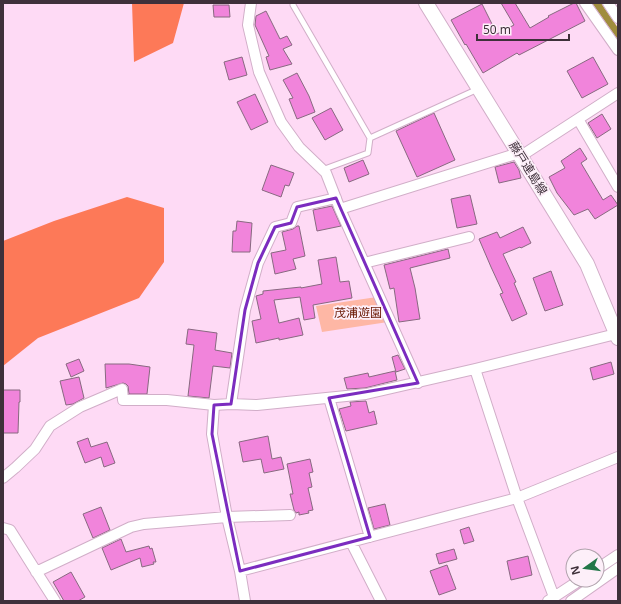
<svg xmlns="http://www.w3.org/2000/svg" width="621" height="604" font-family="'Noto Sans','Noto Sans JP',sans-serif">
<rect width="100%" height="100%" fill="#fedaf5"/>
<path fill="#feb7a5" d="M 377,297 L 388,322 L 322,332 L 316,306 Z"/>
<path fill="#fd7958" d="M 132,3 L 184,3 L 173,43 L 134,62 Z
M 127,197 L 164,208 L 164,262 L 139,298 L 38,338 L 3,366 L 3,241 L 54,221 Z"/>
<path fill="#a08c3d" d="M 592,3 L 601,3 L 618,28 L 618,40 Z"/>
<path fill="#f184db" stroke="#886980" d="M 501,3 L 515,3 L 530,28 L 549,17 L 548,16 L 574,3 L 576,3 L 585,21 L 519,55 L 517,53 L 483,73 L 466,44 L 465,45 L 451,20 L 482,4 L 497,34 L 514,25 Z
M 213,5 L 229,5 L 230,17 L 214,17 Z
M 266,11 L 280,39 L 287,36 L 292,45 L 283,49 L 292,64 L 270,70 L 266,57 L 269,56 L 255,25 L 256,16 Z
M 242,57 L 247,75 L 229,80 L 224,62 Z
M 593,57 L 608,84 L 582,98 L 567,71 Z
M 297,73 L 309,96 L 315,112 L 297,119 L 289,99 L 293,98 L 283,80 Z
M 255,94 L 268,122 L 251,130 L 237,102 Z
M 331,108 L 343,130 L 325,140 L 312,118 Z
M 434,113 L 455,160 L 417,177 L 396,131 Z
M 602,114 L 611,129 L 597,138 L 588,123 Z
M 580,148 L 587,159 L 581,163 L 603,200 L 611,195 L 618,205 L 595,219 L 588,209 L 574,215 L 557,193 L 549,177 L 565,168 L 561,161 Z
M 363,160 L 369,174 L 349,182 L 344,168 Z
M 514,162 L 519,170 L 521,178 L 499,183 L 495,167 Z
M 271,165 L 294,173 L 289,186 L 285,185 L 281,197 L 262,190 Z
M 470,195 L 477,224 L 457,228 L 451,199 Z
M 332,206 L 341,226 L 317,231 L 313,210 Z
M 237,221 L 252,223 L 250,252 L 232,252 L 233,231 L 236,231 Z
M 297,226 L 299,226 L 305,256 L 293,259 L 296,269 L 275,274 L 271,253 L 286,250 L 282,232 L 293,229 Z
M 523,227 L 531,243 L 521,248 L 520,247 L 503,254 L 516,282 L 514,283 L 527,314 L 512,321 L 500,294 L 503,293 L 491,267 L 479,239 L 497,232 L 500,238 Z
M 448,249 L 450,258 L 410,268 L 415,288 L 420,319 L 399,322 L 394,288 L 390,289 L 384,265 Z
M 336,257 L 340,282 L 349,281 L 352,298 L 313,305 L 315,318 L 304,320 L 300,297 L 274,300 L 279,323 L 299,318 L 303,335 L 279,340 L 279,338 L 256,343 L 252,321 L 261,319 L 256,296 L 263,294 L 263,291 L 301,287 L 301,288 L 322,284 L 318,260 Z
M 551,271 L 563,305 L 545,311 L 533,278 Z
M 188,329 L 217,333 L 215,350 L 232,353 L 230,368 L 213,366 L 209,398 L 188,396 L 194,345 L 186,344 Z
M 398,355 L 405,369 L 396,372 L 392,357 Z
M 79,359 L 84,371 L 71,377 L 66,364 Z
M 611,362 L 614,374 L 593,380 L 590,368 Z
M 105,364 L 129,364 L 150,367 L 147,394 L 129,394 L 128,386 L 126,384 L 123,383 L 106,388 Z
M 395,371 L 397,380 L 365,388 L 347,389 L 344,378 L 368,373 L 369,377 Z
M 79,377 L 84,398 L 73,404 L 66,405 L 60,381 Z
M 3,390 L 20,390 L 20,402 L 19,402 L 18,433 L 3,433 Z
M 366,401 L 369,413 L 374,411 L 377,424 L 346,431 L 339,409 L 351,406 L 350,402 Z
M 268,436 L 272,459 L 281,457 L 284,469 L 264,473 L 261,459 L 243,462 L 239,442 Z
M 88,438 L 91,447 L 107,442 L 115,463 L 104,467 L 101,457 L 85,463 L 77,442 Z
M 310,459 L 313,472 L 309,473 L 312,487 L 308,488 L 313,510 L 308,511 L 309,513 L 299,515 L 299,512 L 296,513 L 294,510 L 290,494 L 293,494 L 287,464 Z
M 385,504 L 390,525 L 374,529 L 368,508 Z
M 101,507 L 110,530 L 93,538 L 83,514 Z
M 469,527 L 474,541 L 464,544 L 460,530 Z
M 121,539 L 126,552 L 149,546 L 150,549 L 152,548 L 156,562 L 153,562 L 154,564 L 142,567 L 140,558 L 111,570 L 102,548 Z
M 454,549 L 457,559 L 439,564 L 436,554 Z
M 528,556 L 532,575 L 511,580 L 507,561 Z
M 447,565 L 456,589 L 439,595 L 430,571 Z
M 71,572 L 85,597 L 78,601 L 64,601 L 53,582 Z"/>
<g fill="none" stroke-linecap="round" stroke-linejoin="round">
<defs>
<path id="lane" d="M 293,3 L 293,5 L 370,138 L 478,89
M 322,170 L 368,153 L 370,138"/>
<path id="street" d="M 251,3 L 248,25 L 259,72 L 281,122 L 299,147 L 326,173 L 340,209 L 418,383
M 585,3 L 618,50
M 608,3 L 618,18
M 578,119 L 618,187
M 521,156 L 618,93
M 340,209 L 519,153
M 364,263 L 469,237
M 475,369 L 517,498 L 554,597
M 329,398 L 370,537
M 231,404 L 245,310 L 258,263 L 275,227 L 291,223 L 297,207 L 336,198
M 214,405 L 212,434 L 227,517 L 240,571 L 245,601
M 3,478 L 15,468 L 35,449 L 50,426 L 80,407 L 122,389 L 123,400 L 167,400 L 214,405 L 231,404 L 257,405 L 366,394 L 475,369 L 616,334
M 3,528 L 10,530 L 32,565 L 55,601
M 351,542 L 381,601
M 597,569 L 618,555
M 240,571 L 517,498 L 618,457
M 36,572 L 131,527 L 144,524 L 227,517 L 290,515
M 548,601 L 580,580
M 571,601 L 618,568"/>
<path id="secondary" d="M 426,3 L 587,264 L 618,338"/>
</defs>
<use href="#lane" stroke="#d1aec8" stroke-width="7"/>
<use href="#street" stroke="#d1aec8" stroke-width="12"/>
<use href="#secondary" stroke="#d1aec8" stroke-width="16"/>
<use href="#lane" stroke="#fff" stroke-width="5"/>
<use href="#street" stroke="#fff" stroke-width="10"/>
<use href="#secondary" stroke="#fff" stroke-width="14"/>
</g>
<path fill="none" stroke="#7b2cbf" stroke-width="3" stroke-linejoin="round" d="M 336,198 L 418,383 L 329,398 L 370,537 L 240,571 L 212,434 L 214,405 L 231,404 L 245,310 L 258,263 L 275,227 L 291,223 L 297,207 Z"/>
<g text-anchor="middle" stroke-width="3.5" stroke-linejoin="round" paint-order="stroke">
<g font-size="12" fill="#3e303a" stroke="#fdeff9">
<text transform="translate(528 168) rotate(58)" y="4">藤戸連島線</text>
</g>
<g font-size="12" fill="#691701" stroke="#fdeff9">
<text x="358" y="317">茂浦遊園</text>
</g>
</g>
<rect width="621" height="604" fill="none" stroke="#3e303a" stroke-width="8"/>
<g transform="translate(585 568) rotate(256)"><circle r="19" fill="#fdeff9" stroke="#b1a3ad"/>
<path d="M0-3L7 15L0 10L-7 15Z" fill="#227648"/>
<text y="-6" font-size="11" font-weight="bold" text-anchor="middle" fill="#3e303a">N</text>
</g>
<path d="M477 34v6h92v-6" fill="none" stroke="#3e303a" stroke-width="2"/>
<text x="483" y="34" font-size="12" fill="#3e303a" stroke="#fdeff9" stroke-width="3" paint-order="stroke">50 m</text>
</svg>
